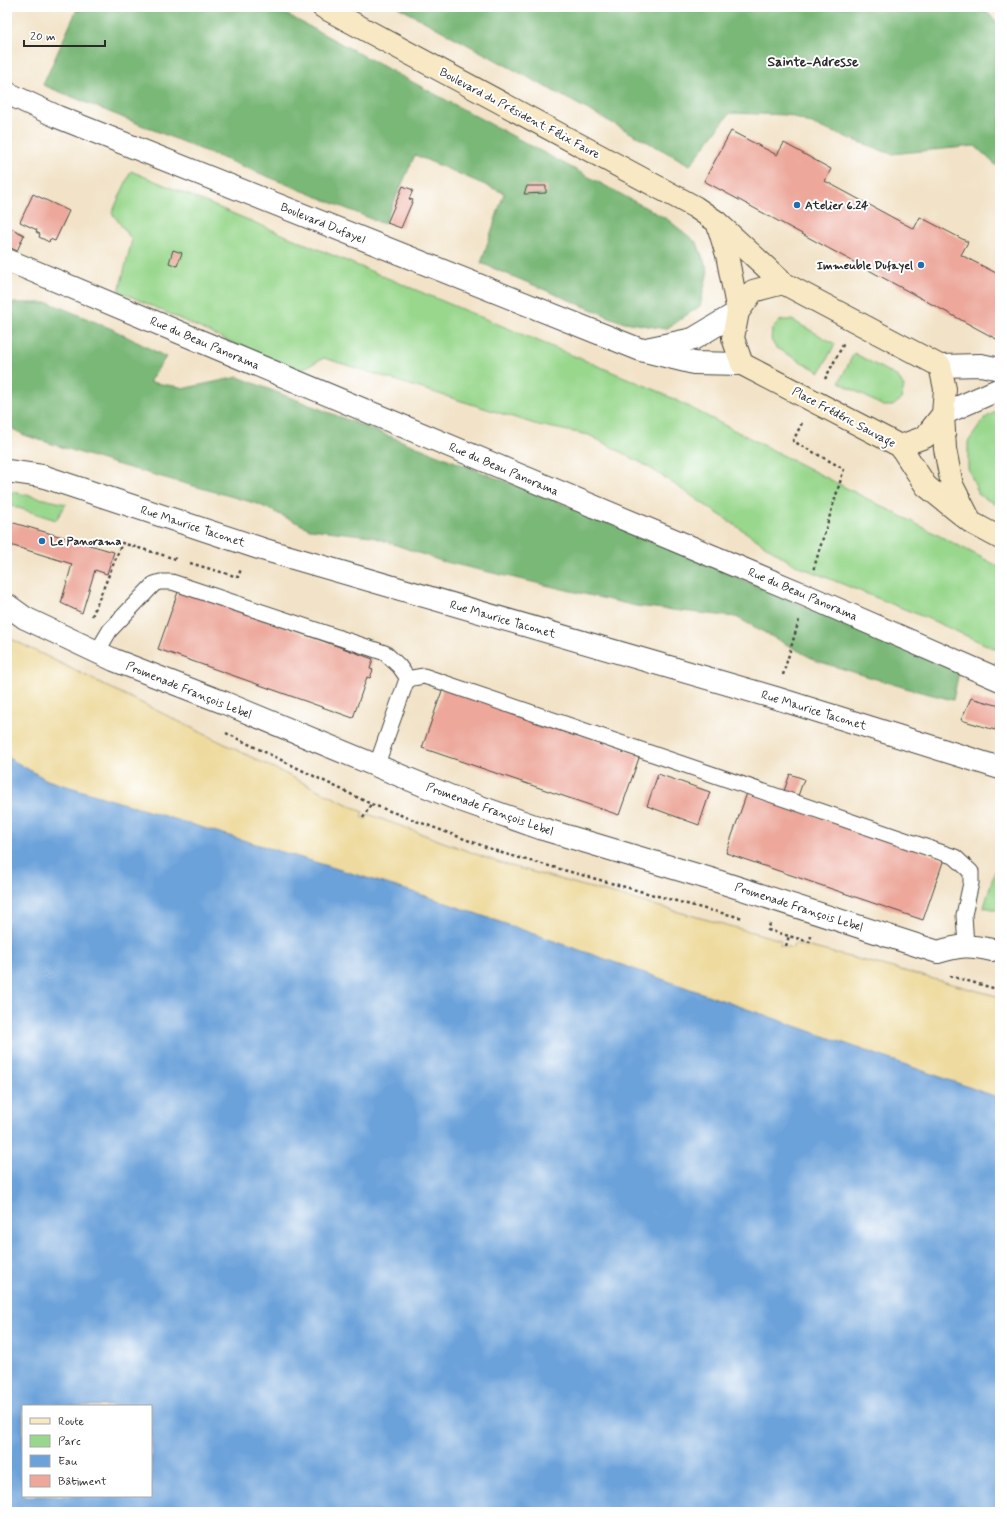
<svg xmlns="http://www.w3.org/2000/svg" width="1007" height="1519" font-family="Mynerve,sans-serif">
<rect width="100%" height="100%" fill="#fff"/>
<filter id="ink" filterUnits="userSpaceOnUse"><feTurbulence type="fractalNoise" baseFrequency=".025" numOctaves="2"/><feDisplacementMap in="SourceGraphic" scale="8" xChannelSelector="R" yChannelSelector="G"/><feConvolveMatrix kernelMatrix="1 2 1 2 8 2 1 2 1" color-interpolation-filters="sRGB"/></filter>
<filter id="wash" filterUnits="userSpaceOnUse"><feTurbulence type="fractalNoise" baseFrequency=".012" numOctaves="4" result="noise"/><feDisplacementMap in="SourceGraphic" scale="16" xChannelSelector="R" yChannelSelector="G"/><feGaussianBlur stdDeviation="0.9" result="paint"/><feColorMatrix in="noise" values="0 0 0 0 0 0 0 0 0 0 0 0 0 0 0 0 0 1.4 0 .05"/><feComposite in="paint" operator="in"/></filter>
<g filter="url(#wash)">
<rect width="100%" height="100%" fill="#f2e3c8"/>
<path fill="#98d78c" stroke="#62815c" d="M 131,171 L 658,391 L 1000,567 L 1000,651 L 929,619 L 793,564 L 647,466 L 589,435 L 538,425 L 324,358 L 296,372 L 119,291 L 132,240 L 112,213 Z
M 781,320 L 792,320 L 835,344 L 820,372 L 776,348 L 771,340 L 772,329 Z
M 854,353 L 898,377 L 904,387 L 901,399 L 893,406 L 883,406 L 839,382 Z
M 1000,409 L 1000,507 L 979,495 L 968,468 L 968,442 L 985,418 Z
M 9,491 L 66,504 L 56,520 L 9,505 Z
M 1000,853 L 1000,911 L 984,907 Z"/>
<path fill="#7ab878" stroke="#527252" d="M 78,7 L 273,7 L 667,219 L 697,243 L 708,271 L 700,306 L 666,329 L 619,321 L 481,263 L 504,193 L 415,155 L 384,224 L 43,85 Z
M 398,7 L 982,7 L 1000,25 L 1000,169 L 975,146 L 891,154 L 788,115 L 730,113 L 690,165 Z
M 7,302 L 10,303 L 50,303 L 112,329 L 166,357 L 149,382 L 186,388 L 238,377 L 581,511 L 959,672 L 953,700 L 909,689 L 817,661 L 736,617 L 636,606 L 441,561 L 371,536 L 310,529 L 258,504 L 112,463 L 24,435 L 7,426 Z"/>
<path fill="#eeda9e" stroke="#8c8264" d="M 7,637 L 363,812 L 361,817 L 366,819 L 368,814 L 500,863 L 781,940 L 780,945 L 793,948 L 794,943 L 893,968 L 1000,997 L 1000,1134 L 47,780 L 7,760 Z"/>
<path fill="#6ca2da" stroke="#4c6682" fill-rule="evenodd" d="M 7,757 L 47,780 L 429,897 L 1000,1098 L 1000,1512 L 7,1512 ZM 23,1406 L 151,1406 L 151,1496 L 23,1496 Z"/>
<g id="blocks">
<path fill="#eda89b" d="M 731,131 L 777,155 L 784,143 L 831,169 L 825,181 L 914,229 L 920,217 L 968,242 L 961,255 L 1000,275 L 1000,341 L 704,181 Z
M 403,186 L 413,190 L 409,199 L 413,200 L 401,228 L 387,223 Z
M 527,186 L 546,186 L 546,193 L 524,194 Z
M 33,194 L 69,211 L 55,241 L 50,239 L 49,242 L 39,237 L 40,234 L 36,232 L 37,230 L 20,222 Z
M 7,226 L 24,235 L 17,251 L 7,246 Z
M 173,250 L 182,253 L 177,266 L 169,263 Z
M 7,521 L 114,552 L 107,574 L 95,570 L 82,613 L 61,603 L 72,564 L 7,544 Z
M 179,589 L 373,659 L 370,669 L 373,670 L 370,678 L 367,677 L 353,718 L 158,649 Z
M 443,688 L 640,755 L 619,815 L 422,748 Z
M 971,698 L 1000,706 L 1000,718 L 999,718 L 995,730 L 961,720 Z
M 658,774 L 710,792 L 699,825 L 647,806 Z
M 790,774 L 804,779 L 798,796 L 784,791 Z
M 747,793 L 944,859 L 923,920 L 726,853 Z"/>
</g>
</g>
<g filter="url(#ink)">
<use href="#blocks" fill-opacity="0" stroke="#494743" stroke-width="1"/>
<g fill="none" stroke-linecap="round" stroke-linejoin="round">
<defs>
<path id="lane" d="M 97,652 L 110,630 L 154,584 L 160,582 L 172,582 L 385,653 L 399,666 L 409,680
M 376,767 L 406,682 L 412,678 L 424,676 L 955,857 L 971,872 L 971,883 L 964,915 L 966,946"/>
<path id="street" d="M 7,93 L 58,117 L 641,350 L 694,363 L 742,364
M 7,260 L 805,595 L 1000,680
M 646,349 L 693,339 L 738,312
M 940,366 L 981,365 L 1000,369
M 943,414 L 1000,389
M 7,471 L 42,476 L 262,549 L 776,698 L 1000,768
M 7,605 L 25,618 L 114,660 L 225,703 L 452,797 L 543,829 L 714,880 L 938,952 C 960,945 970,945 992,950"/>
<path id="secondary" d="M 323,7 L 695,207 L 717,222 L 783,283 L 940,366 L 945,389 L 943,414 L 925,437 L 900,446 L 742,364 L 733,338 L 738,312 L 753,291 L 783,283
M 717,222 L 727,255 L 738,312
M 943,414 L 945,449 L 952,485 L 968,516
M 900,446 L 926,486 L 972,523 L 1000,538"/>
</defs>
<use href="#lane" stroke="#494743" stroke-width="17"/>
<use href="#street" stroke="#494743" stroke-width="24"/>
<use href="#secondary" stroke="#494743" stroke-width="24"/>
<path stroke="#494743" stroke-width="2.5" stroke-dasharray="3 3" stroke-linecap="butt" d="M 825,379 L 844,343
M 802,423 L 793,441 L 844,469 L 813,571
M 190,563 L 238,577 L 241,569
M 92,616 L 122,543 L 176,559
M 783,675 L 799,620
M 226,733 L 371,804 L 502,853 L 705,909 L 743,918
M 363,818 L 371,804
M 770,924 L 768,930 L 789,936
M 786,946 L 789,936 L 810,942 L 811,936
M 950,976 L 1000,990"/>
<use href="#lane" stroke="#fff" stroke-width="15"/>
<use href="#street" stroke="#fff" stroke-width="22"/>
<use href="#secondary" stroke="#f8e8c3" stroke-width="22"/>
</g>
</g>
<g fill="#1f6fb2" stroke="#fff" stroke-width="1.5">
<circle cx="797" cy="205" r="4"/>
<circle cx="921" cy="265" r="4"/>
<circle cx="42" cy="541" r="4"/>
</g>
<g text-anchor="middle" stroke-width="4" stroke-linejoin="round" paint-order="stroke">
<g font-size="12" fill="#2b2b2b" stroke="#fff">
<text transform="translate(520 113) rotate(28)" y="4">Boulevard du Président Félix Faure</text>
<text transform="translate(323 223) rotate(22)" y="4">Boulevard Dufayel</text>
<text transform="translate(205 343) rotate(23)" y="4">Rue du Beau Panorama</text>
<text transform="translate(844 417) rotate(28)" y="4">Place Frédéric Sauvage</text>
<text transform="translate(504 469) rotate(23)" y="4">Rue du Beau Panorama</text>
<text transform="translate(193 526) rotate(18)" y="4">Rue Maurice Taconet</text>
<text transform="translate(803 594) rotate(23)" y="4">Rue du Beau Panorama</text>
<text transform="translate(503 619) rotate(16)" y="4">Rue Maurice Taconet</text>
<text transform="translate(189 690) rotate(22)" y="4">Promenade François Lebel</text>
<text transform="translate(814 710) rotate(17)" y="4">Rue Maurice Taconet</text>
<text transform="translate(490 809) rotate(20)" y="4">Promenade François Lebel</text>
<text transform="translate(799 907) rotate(18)" y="4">Promenade François Lebel</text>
</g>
<g font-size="12" font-weight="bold" fill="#2b2b2b" stroke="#fff" text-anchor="start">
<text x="805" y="209">Atelier 6.24</text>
<text x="913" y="269" text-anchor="end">Immeuble Dufayel</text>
<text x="50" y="545">Le Panorama</text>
</g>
<g font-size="14" font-weight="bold" fill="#2b2b2b" stroke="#fff">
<text x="813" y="66">Sainte-Adresse</text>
</g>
</g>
<rect width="1007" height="1519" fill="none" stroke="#fff" stroke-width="24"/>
<rect x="22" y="1405" width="130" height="92" fill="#ffffff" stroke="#aaaaaa"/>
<rect x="30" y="1418" width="20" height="6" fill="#f8e8c3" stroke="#aaaaaa"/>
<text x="58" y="1425" font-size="12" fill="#2b2b2b">Route</text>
<rect x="30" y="1435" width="20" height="12" fill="#98d78c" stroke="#aaaaaa"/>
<text x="58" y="1445" font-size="12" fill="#2b2b2b">Parc</text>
<rect x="30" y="1455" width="20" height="12" fill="#6ca2da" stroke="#aaaaaa"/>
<text x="58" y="1465" font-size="12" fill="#2b2b2b">Eau</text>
<rect x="30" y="1475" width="20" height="12" fill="#eda89b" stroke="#aaaaaa"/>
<text x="58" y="1485" font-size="12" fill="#2b2b2b">Bâtiment</text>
<path d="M24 40v6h81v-6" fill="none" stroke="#2b2b2b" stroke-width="2"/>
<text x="30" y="40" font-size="12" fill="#2b2b2b" stroke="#ffffff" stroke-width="3" paint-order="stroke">20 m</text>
</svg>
